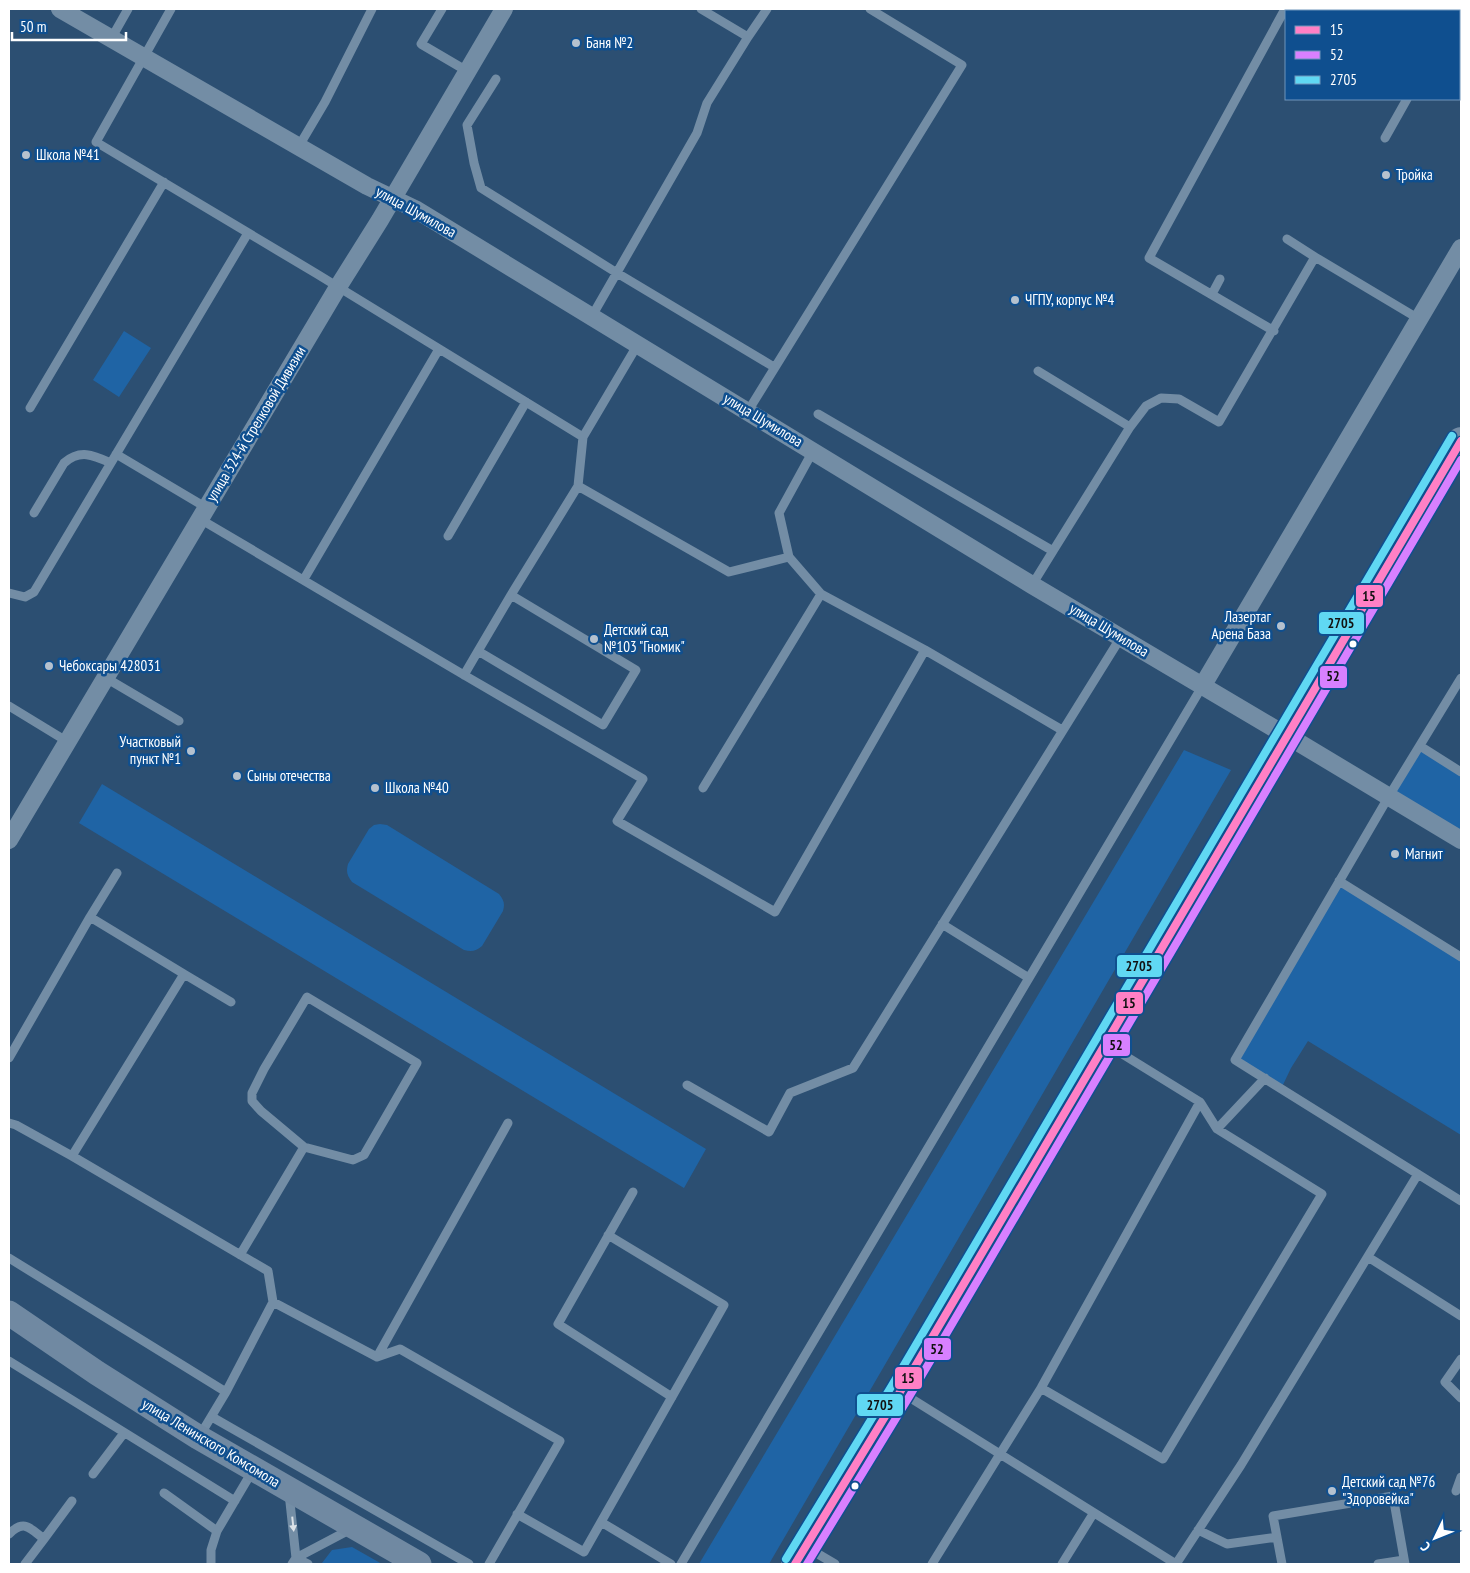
<svg xmlns="http://www.w3.org/2000/svg" width="1470" height="1573" font-family="'PT Sans Narrow',sans-serif">
<rect width="100%" height="100%" fill="#2c4f72"/>
<path fill="#1f64a5" d="M 124,331 L 151,348 L 119,397 L 93,380 Z
M 1420,746 L 1461,772 L 1461,840 L 1389,796 Z
M 1184,750 L 1231,770 L 769,1564 L 699,1564 Z
M 102,784 L 706,1149 L 684,1188 L 79,823 Z
M 380,824 L 387,825 L 499,894 C 504,900 505,904 503,911 L 482,946 C 476,951 472,952 464,950 L 352,882 C 347,875 346,872 348,864 L 369,829 L 374,825 Z
M 1339,881 L 1461,957 L 1461,1135 L 1308,1041 L 1291,1068 L 1281,1089 L 1235,1060 Z
M 352,1547 L 382,1564 L 322,1563 L 332,1550 Z"/>
<g fill="none" stroke-linecap="round" stroke-linejoin="round">
<path stroke="#738da5" stroke-width="9" d="M 171,9 L 96,142 L 317,274 L 583,437
M 442,9 L 421,44 L 467,71
M 701,9 L 748,37 L 767,9
M 1335,9 L 1339,11
M 1459,29 L 1461,25
M 111,39 L 128,9
M 496,79 L 467,125 L 474,163 L 481,188 L 617,273 L 774,367
M 1385,138 L 1407,99
M 299,146 L 325,102 L 372,9
M 1287,239 L 1315,257
M 1212,294 L 1220,279
M 592,316 L 697,133 L 707,103 L 748,37
M 1274,331 L 1149,258 L 1285,9
M 638,344 L 583,437 L 578,486 L 729,572 L 789,557
M 1038,371 L 1130,427
M 30,408 L 164,182
M 748,411 L 962,65 L 870,9
M 818,414 L 1053,551 L 1032,585
M 813,451 L 779,513 L 789,557 L 821,594 L 925,650 L 1062,730
M 116,454 L 207,508
M 34,513 L 64,463 C 80,449 93,455 111,463
M 200,519 L 464,675 L 643,779 L 617,821 L 775,912 L 925,650
M 448,536 L 526,402
M 1053,551 L 1130,427 L 1146,406 L 1161,398 L 1179,399 L 1219,422 L 1315,257 L 1419,319
M 304,579 L 439,349
M 9,593 L 25,597 L 34,592 L 248,233
M 511,595 L 478,651 L 603,725 L 636,670 L 511,595 L 578,486
M 464,675 L 478,651
M 106,678 L 179,721
M 1461,678 L 1389,796 L 1235,1060 L 1461,1201
M 9,706 L 68,742
M 1420,746 L 1461,772
M 703,788 L 821,594
M 1339,881 L 1461,957
M 90,917 L 117,873
M 942,924 L 1029,978
M 184,974 L 231,1002
M 9,1058 L 90,917 L 184,974 L 72,1156 L 268,1271 L 273,1302 L 226,1392 L 199,1437
M 687,1085 L 769,1132 L 790,1093 L 853,1068 L 1121,637
M 9,1123 L 16,1125 L 72,1156
M 1217,1129 L 1265,1078
M 633,1192 L 558,1324 L 672,1397
M 240,1255 L 304,1147 L 261,1111 L 252,1101 L 252,1093 L 264,1069 L 307,997 L 417,1063 L 364,1155 L 353,1160 L 304,1147
M 1368,1257 L 1461,1316
M 9,1258 L 226,1392
M 273,1302 L 377,1357 L 400,1349 L 560,1441 L 489,1564
M 377,1357 L 508,1123
M 1461,1359 L 1445,1382 L 1461,1398
M 9,1361 L 235,1501
M 1041,1388 L 1163,1459 L 1322,1194 L 1217,1129 L 1200,1102 L 1119,1052
M 912,1399 L 1000,1454 L 932,1564
M 212,1417 L 469,1564
M 93,1474 L 124,1433
M 1456,1491 L 1461,1477
M 164,1493 L 217,1531
M 289,1493 L 296,1558
M 517,1514 L 584,1552 L 724,1305 L 608,1235
M 601,1522 L 671,1564
M 1198,1530 L 1227,1544 L 1277,1537
M 9,1534 C 24,1519 30,1528 44,1539 L 72,1501
M 818,1554 L 835,1564
M 296,1558 L 308,1564
M 25,1564 L 44,1539
M 211,1564 L 211,1550 L 217,1531 L 253,1470
M 292,1564 L 296,1558 L 351,1529
M 681,1564 L 1203,685
M 1062,1564 L 1093,1514
M 1176,1564 L 1000,1454 L 1041,1388 L 1200,1102
M 1176,1564 L 1241,1465 L 1418,1174
M 1282,1564 L 1273,1516 L 1393,1496 L 1405,1564
M 1378,1564 L 1404,1560"/>
<path stroke="#738da5" stroke-width="18" d="M 60,9 L 367,186 L 415,209 L 1032,585 L 1287,736
M 1203,685 L 1461,248
M 1301,744 L 1461,840
M 9,840 L 338,287 L 380,220 L 504,9"/>
<path stroke="#7089a2" stroke-width="25" d="M 9,1313 L 97,1373 L 198,1437 L 419,1564"/>
<path stroke="#738ba5" stroke-width="28" d="M 795,1564 L 900,1392 L 1461,441"/>
<defs>
<path id="bus-1" d="M 795,1564 L 900,1392 L 1461,441"/>
<path id="bus-2" d="M 807,1564 L 909,1397 L 1461,460"/>
<path id="bus-3" d="M 786,1559 L 891,1387 L 1452,436"/>
</defs>
<use href="#bus-1" stroke="#0f4f8f" stroke-width="11"/>
<use href="#bus-2" stroke="#0f4f8f" stroke-width="11"/>
<use href="#bus-3" stroke="#0f4f8f" stroke-width="11"/>
<use href="#bus-1" stroke="#ff80c5" stroke-width="8"/>
<use href="#bus-2" stroke="#d880ff" stroke-width="8"/>
<use href="#bus-3" stroke="#60d8f3" stroke-width="8"/>
</g>
<defs><path id="oneway-solid" d="M-6-.8H1V-3.2L6.5 0L1 3.2V.8H-6Z" transform="scale(1.25)"/></defs>
<use fill="#dce2e8" href="#oneway-solid" transform="translate(293 1524) rotate(84)"/>
<g fill="#b5c1ce" stroke="#0f4f8f" stroke-width="2">
<circle cx="576" cy="43" r="5"/>
<circle cx="26" cy="155" r="5"/>
<circle cx="1386" cy="175" r="5"/>
<circle cx="1015" cy="300" r="5"/>
<circle cx="1281" cy="626" r="5"/>
<circle cx="594" cy="639" r="5"/>
<circle cx="49" cy="666" r="5"/>
<circle cx="191" cy="751" r="5"/>
<circle cx="237" cy="776" r="5"/>
<circle cx="375" cy="788" r="5"/>
<circle cx="1395" cy="854" r="5"/>
<circle cx="1332" cy="1491" r="5"/>
</g>
<g fill="#fff" stroke="#0f4f8f" stroke-width="2">
<circle cx="1353" cy="644" r="4.5"/>
<circle cx="855" cy="1486" r="4.5"/>
</g>
<g text-anchor="middle" stroke-width="5" stroke-linejoin="round" paint-order="stroke">
<g font-size="15" fill="#fff" stroke="#0f4f8f" text-anchor="start">
<text x="586" y="48">Баня №2</text>
<text x="36" y="160">Школа №41</text>
<text x="1396" y="180">Тройка</text>
<text x="1025" y="305">ЧГПУ, корпус №4</text>
<text x="1271" y="622" text-anchor="end">Лазертаг<tspan x="1271" dy="17">Арена База</tspan></text>
<text x="604" y="635">Детский сад<tspan x="604" dy="17">№103 "Гномик"</tspan></text>
<text x="59" y="671">Чебоксары 428031</text>
<text x="181" y="747" text-anchor="end">Участковый<tspan x="181" dy="17">пункт №1</tspan></text>
<text x="247" y="781">Сыны отечества</text>
<text x="385" y="793">Школа №40</text>
<text x="1405" y="859">Магнит</text>
<text x="1342" y="1487">Детский сад №76<tspan x="1342" dy="17">"Здоровейка"</tspan></text>
</g>
<g font-size="15" fill="#fff" stroke="#0f4f8f">
<text transform="translate(416 212) rotate(29)" y="5">улица Шумилова</text>
<text transform="translate(763 420) rotate(31)" y="5">улица Шумилова</text>
<text transform="translate(256 424) rotate(-59)" y="5">улица 324-й Стрелковой Дивизии</text>
<text transform="translate(1109 630) rotate(31)" y="5">улица Шумилова</text>
<text transform="translate(211 1443) rotate(31)" y="5">улица Ленинского Комсомола</text>
</g>
</g>
<g stroke="#0f4f8f" stroke-width="2">
<rect x="1355" y="584" width="29" height="24" rx="5" fill="#ff80c5"/>
<rect x="1318" y="611" width="47" height="24" rx="5" fill="#60d8f3"/>
<rect x="1319" y="665" width="29" height="24" rx="5" fill="#d880ff"/>
<rect x="1116" y="954" width="47" height="24" rx="5" fill="#60d8f3"/>
<rect x="1115" y="991" width="29" height="24" rx="5" fill="#ff80c5"/>
<rect x="1102" y="1033" width="29" height="24" rx="5" fill="#d880ff"/>
<rect x="923" y="1337" width="29" height="24" rx="5" fill="#d880ff"/>
<rect x="894" y="1366" width="29" height="24" rx="5" fill="#ff80c5"/>
<rect x="856" y="1393" width="48" height="24" rx="5" fill="#60d8f3"/>
</g>
<g font-size="14" text-anchor="middle" font-weight="bold" fill="#111">
<text x="1369" y="601">15</text>
<text x="1341" y="628">2705</text>
<text x="1333" y="681">52</text>
<text x="1139" y="971">2705</text>
<text x="1129" y="1008">15</text>
<text x="1116" y="1050">52</text>
<text x="937" y="1354">52</text>
<text x="908" y="1383">15</text>
<text x="880" y="1410">2705</text>
</g>
<rect width="1470" height="1573" fill="none" stroke="#ffffff" stroke-width="20"/>
<rect x="1285" y="10" width="175" height="90" fill="#0f4f8f" stroke="#6f95bc"/>
<rect x="1295" y="26" width="25" height="8" fill="#ff80c5" stroke="#6f95bc"/>
<text x="1330" y="35" font-size="15" fill="#ffffff">15</text>
<rect x="1295" y="51" width="25" height="8" fill="#d880ff" stroke="#6f95bc"/>
<text x="1330" y="60" font-size="15" fill="#ffffff">52</text>
<rect x="1295" y="76" width="25" height="8" fill="#60d8f3" stroke="#6f95bc"/>
<text x="1330" y="85" font-size="15" fill="#ffffff">2705</text>
<g transform="translate(1435 1538) rotate(227)" stroke="#0f4f8f" stroke-width="4" paint-order="stroke">
<path d="M0-4L9 19L0 12L-9 19Z" fill="#ffffff"/>
<text y="-8" font-size="14" font-weight="bold" text-anchor="middle" fill="#ffffff">С</text>
</g>
<path d="M12 32v8h114v-8" fill="none" stroke="#ffffff" stroke-width="2.5"/>
<text x="20" y="32" font-size="15" fill="#ffffff" stroke="#0f4f8f" stroke-width="4" paint-order="stroke">50 m</text>
</svg>
